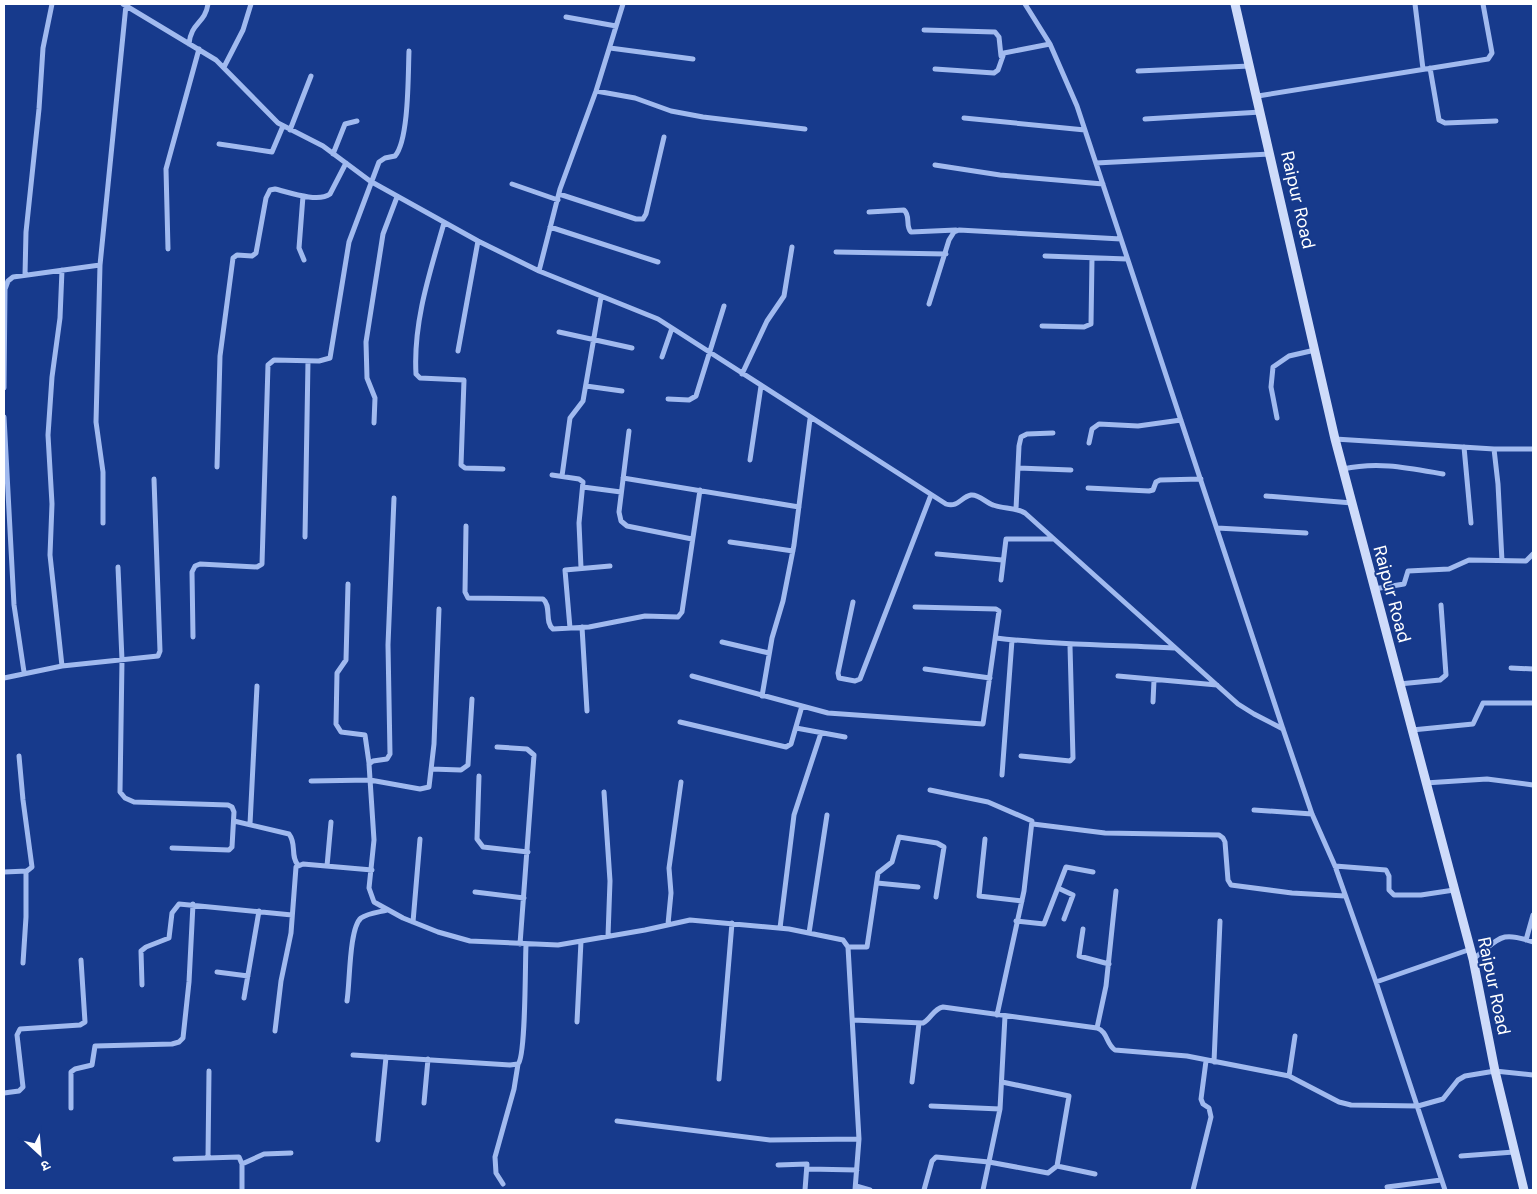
<svg xmlns="http://www.w3.org/2000/svg" width="1537" height="1194" font-family="'DM Sans','Noto Sans Devanagari',sans-serif">
<rect width="100%" height="100%" fill="#173a8c"/>
<g fill="none" stroke-linecap="round" stroke-linejoin="round">
<path stroke="#a1baef" stroke-width="5" d="M 123,4 L 216,60 L 278,123 L 323,146 L 370,181 L 478,241 L 539,271 L 658,319 L 946,504 C 958,508 961,497 971,495 C 979,494 986,503 993,505 C 1004,509 1015,507 1025,513 L 1238,704 L 1254,714 L 1283,729
M 1025,4 L 1050,44 L 1077,106 L 1283,729 L 1312,814 L 1335,866 L 1376,982 L 1445,1190
M 1415,4 L 1423,69
M 566,17 L 616,26
M 924,30 L 995,32 L 999,37 L 1001,56
M 189,44 C 191,22 205,24 208,4
M 610,48 L 693,59
M 224,67 L 243,30 L 251,4
M 1430,68 L 1439,120 L 1445,123 L 1496,121
M 935,69 L 994,73 L 998,70 L 1004,53 L 1050,44
M 1138,71 L 1250,66
M 596,91 L 635,98 L 671,111 L 703,117 L 805,129
M 1258,96 L 1488,59 L 1492,53 L 1483,4
M 964,118 L 1085,130
M 1145,119 L 1261,112
M 290,130 L 311,76
M 219,144 L 272,152 L 283,126
M 333,154 L 345,124 L 357,121
M 1096,163 L 1270,154
M 935,165 L 1000,175 L 1103,184
M 512,184 L 558,200
M 559,194 L 636,219 L 643,219 L 646,214 L 664,137
M 303,196 L 299,248 L 304,260
M 869,212 L 904,210 C 911,216 905,226 911,232 L 956,230
M 444,223 C 430,272 413,322 416,374 L 420,378 L 464,380 L 461,465 L 465,468 L 503,469
M 550,227 L 658,262
M 168,249 L 166,169 L 199,49
M 836,252 L 946,254
M 1045,256 L 1127,259
M 62,270 L 60,318 L 52,377 L 48,435 L 52,504 L 50,555 L 62,666
M 539,271 L 560,189 L 596,91 L 623,4
M 25,275 L 26,232 L 39,109 L 43,48 L 52,4
M 929,304 L 949,240 L 954,232 L 959,230 L 1121,239
M 1042,326 L 1084,327 L 1091,324 L 1092,258
M 559,332 L 632,348
M 458,351 L 478,241
M 662,357 L 672,328
M 742,374 L 767,321 L 784,296 L 792,247
M 586,386 L 622,391
M 4,388 L 5,289 L 8,281 L 13,277 L 100,265
M 668,399 L 689,400 L 696,396 L 724,306
M 4,417 L 14,605 L 24,672
M 1277,418 L 1271,387 L 1273,367 L 1289,356 L 1315,350
M 374,423 L 375,398 L 367,378 L 366,342 L 383,234 L 397,197
M 629,431 L 619,512 L 621,521 L 627,526 L 692,539
M 1335,439 L 1494,449 L 1533,449
M 1089,443 L 1092,429 L 1099,424 L 1138,426 L 1181,420
M 1464,447 L 1471,523
M 1494,449 L 1498,484 L 1502,561
M 750,460 L 761,386
M 217,467 L 220,356 L 233,258 L 237,255 L 252,256 L 256,253 L 266,198 L 270,190 L 275,189 C 288,192 318,203 330,194 L 346,163
M 1018,468 L 1071,470
M 1343,469 C 1378,461 1409,468 1443,474
M 552,475 L 579,479 L 583,482 L 579,523 L 581,568
M 562,476 L 570,418 L 583,401 L 601,297
M 623,478 L 799,507
M 583,487 L 621,492
M 1088,488 L 1149,491 L 1153,490 L 1156,482 L 1160,480 L 1201,479
M 1266,496 L 1352,503
M 394,498 L 388,645 L 390,754 L 387,759 L 373,761 L 369,764 L 374,840 L 369,888 L 374,902 L 403,918 L 438,932 L 470,941 L 558,945 L 645,930 L 690,920 L 789,929 L 843,940 L 848,947 L 859,1139 L 855,1190
M 1016,509 L 1019,446 L 1021,437 L 1027,434 L 1053,433
M 103,523 L 103,472 L 96,422 L 100,265 L 126,5
M 466,526 L 465,592 L 468,598 L 543,599 C 552,606 544,622 553,629 L 589,627 L 645,616 L 678,617 L 682,612 L 700,490
M 1217,528 L 1306,533
M 305,537 L 308,361
M 730,542 L 793,551
M 937,554 L 1002,560
M 118,567 L 122,660 L 120,792 L 125,798 L 134,802 L 228,805 L 232,807 L 234,812 L 232,847 L 229,850 L 172,848
M 1001,580 L 1006,539 L 1053,539
M 348,584 L 346,660 L 337,673 L 336,724 L 341,732 L 365,735 L 369,763
M 1374,589 L 1404,584 L 1408,571 L 1449,569 L 1469,560 L 1526,561 L 1533,554
M 853,602 L 838,673 L 839,678 L 855,681 L 860,679 L 931,495
M 582,627 L 587,711
M 570,628 L 565,570 L 610,566
M 193,637 L 192,572 L 195,566 L 200,564 L 257,567 L 262,564 L 268,365 L 274,360 L 319,361 L 330,358 L 349,242 L 379,162 L 385,158 L 395,156 C 409,140 408,75 409,51
M 996,638 C 1055,645 1114,645 1174,648
M 722,642 L 769,653
M 1511,668 L 1533,669
M 925,669 L 990,678
M 692,676 L 828,713 L 983,724 L 999,611 L 996,609 L 915,607
M 1118,676 L 1217,685
M 4,678 L 62,666 L 158,656 L 160,651 L 154,479
M 1399,684 L 1440,680 L 1446,675 L 1441,605
M 762,696 L 772,638 L 783,601 L 794,545 L 810,419
M 1153,702 L 1154,680
M 680,722 L 786,747 L 791,744 L 802,706
M 796,728 L 845,737
M 1412,730 L 1473,724 L 1483,703 L 1533,703
M 497,747 L 527,749 L 534,755 L 520,944
M 1021,756 L 1070,761 L 1073,758 L 1070,646
M 431,769 L 461,770 L 468,765 L 472,699
M 1002,775 L 1012,640
M 479,776 L 477,839 L 483,847 L 528,852
M 311,781 L 370,780 L 420,789 L 429,787 L 434,744 L 439,609
M 1425,783 L 1487,779 L 1533,785
M 930,790 L 988,802 L 1032,821 L 1024,891 L 997,1015
M 604,792 L 610,881 L 608,936
M 1254,810 L 1312,814
M 234,821 L 289,834 C 297,844 290,856 298,865
M 250,824 L 257,686
M 1033,824 L 1105,833 L 1219,835 L 1223,838 L 1225,842 L 1228,880 L 1231,885 L 1292,893 L 1345,896
M 985,839 L 979,896 L 1022,901
M 327,866 L 331,822
M 1335,866 L 1386,870 L 1389,876 L 1389,890 L 1394,895 L 1421,895 L 1454,890
M 4,872 L 27,871 L 32,867 L 23,800 L 19,756
M 877,883 L 918,887
M 1058,888 L 1073,895 L 1064,919
M 475,892 L 524,898
M 1016,921 L 1044,924 L 1066,867 L 1093,872
M 413,922 L 420,839
M 668,924 L 671,893 L 669,868 L 681,782
M 780,928 L 794,815 L 821,733
M 1083,929 L 1079,956 L 1109,964
M 809,933 L 827,815
M 1526,940 L 1533,915
M 848,947 L 867,947 L 878,873 L 892,862 L 899,837 L 937,843 L 944,847 L 936,897
M 1473,959 C 1500,939 1499,930 1533,942
M 23,963 L 26,917 L 26,871
M 217,972 L 248,976
M 1376,982 L 1471,949
M 142,985 L 141,951 L 146,947 L 169,938 L 172,913 L 179,904 L 292,915
M 244,998 L 259,911
M 347,1001 C 350,983 349,928 361,918 C 368,913 380,912 387,910
M 853,1020 L 923,1023 C 931,1019 933,1009 943,1007 L 1097,1028 C 1108,1032 1106,1044 1115,1050 L 1187,1056 L 1289,1076 L 1339,1102 L 1351,1105 L 1418,1106 L 1443,1099 L 1458,1080 L 1465,1076 L 1495,1071 L 1533,1075
M 577,1022 L 581,941
M 1097,1028 L 1106,986 L 1116,891
M 275,1031 L 281,981 L 291,933 L 296,867 L 303,864 L 372,870
M 353,1055 L 510,1065 L 518,1064 C 526,1056 525,963 526,945
M 1214,1062 L 1220,921
M 1289,1076 L 1295,1036
M 719,1079 L 732,923
M 912,1082 L 919,1023
M 4,1093 L 19,1091 L 23,1087 L 17,1035 L 20,1029 L 80,1025 L 85,1022 L 81,960
M 424,1103 L 428,1059
M 931,1106 L 1000,1109
M 71,1108 L 71,1072 L 75,1069 L 92,1065 L 95,1046 L 172,1044 L 179,1042 L 183,1038 L 189,982 L 193,904
M 617,1121 L 770,1140 L 859,1139
M 378,1140 L 386,1057
M 1461,1156 L 1514,1152
M 208,1157 L 209,1071
M 175,1159 L 239,1157 L 242,1164 L 242,1190
M 242,1164 L 264,1154 L 291,1153
M 778,1165 L 807,1164 L 805,1190
M 1057,1166 L 1095,1174
M 808,1169 L 857,1170
M 503,1184 L 496,1173 L 495,1157 L 514,1089 L 518,1064
M 856,1186 L 870,1190
M 1387,1187 L 1441,1180
M 924,1190 L 932,1161 L 936,1157 L 989,1162 L 1048,1173 L 1057,1166 L 1069,1096 L 1002,1082
M 983,1190 L 1000,1109 L 1005,1016
M 1193,1190 L 1211,1117 L 1209,1108 L 1203,1104 L 1201,1099 L 1206,1061"/>
<path stroke="#cedbfa" stroke-width="9" d="M 1235,4 L 1335,439 L 1473,959 L 1495,1071 L 1524,1190"/>
</g>
<g text-anchor="middle" stroke-width="4" stroke-linejoin="round" paint-order="stroke">
<g font-size="18" fill="#fff" stroke="#173a8c">
<text transform="translate(1298 200) rotate(77)" y="6">Raipur Road</text>
<text transform="translate(1392 594) rotate(75)" y="6">Raipur Road</text>
<text transform="translate(1494 986) rotate(78)" y="6">Raipur Road</text>
</g>
</g>
<rect width="1537" height="1194" fill="none" stroke="#ffffff" stroke-width="10"/>
<g transform="translate(40 1154) rotate(154)" stroke="#173a8c" stroke-width="4" paint-order="stroke">
<path d="M0-4L9 19L0 12L-9 19Z" fill="#ffffff"/>
<text y="-8" font-size="14" font-weight="bold" text-anchor="middle" fill="#ffffff">उ</text>
</g>
</svg>
